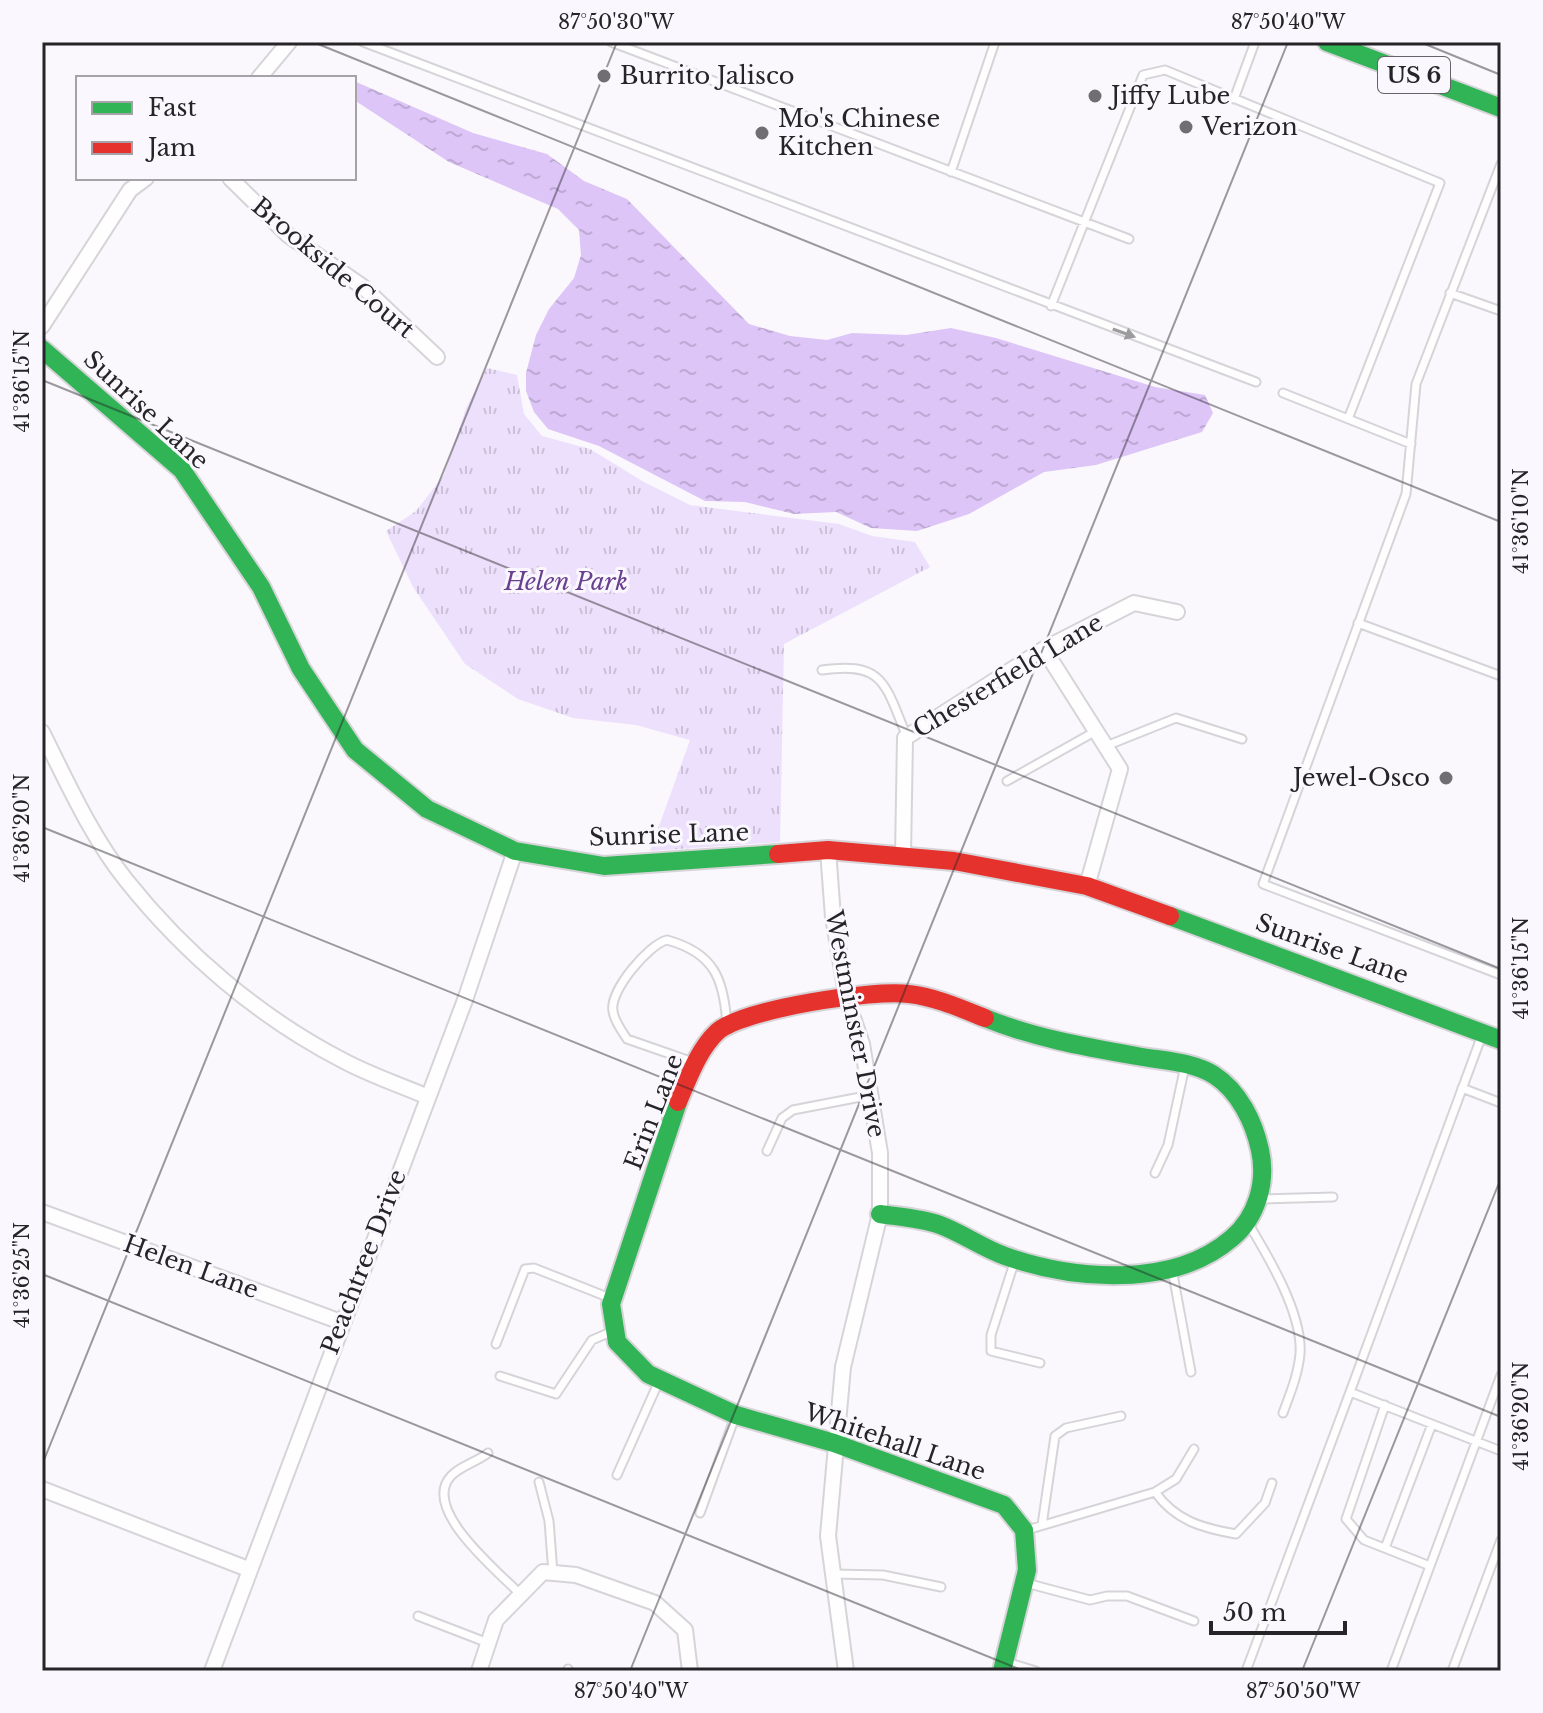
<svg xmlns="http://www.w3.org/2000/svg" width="1543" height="1713" font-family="'Libre Baskerville',serif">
<defs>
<pattern id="park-tufts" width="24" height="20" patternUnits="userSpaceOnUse" patternTransform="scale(2)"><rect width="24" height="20" fill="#ede0fc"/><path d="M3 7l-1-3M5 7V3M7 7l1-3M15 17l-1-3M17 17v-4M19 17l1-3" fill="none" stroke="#cbc0d8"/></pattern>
<pattern id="water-ripples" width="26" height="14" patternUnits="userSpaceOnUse" patternTransform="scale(2)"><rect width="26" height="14" fill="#ddc5f7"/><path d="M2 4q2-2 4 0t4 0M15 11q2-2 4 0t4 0" fill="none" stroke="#bea9d4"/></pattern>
</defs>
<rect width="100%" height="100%" fill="#faf8fd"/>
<path fill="url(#park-tufts)" d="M 487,368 L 517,375 L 524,414 L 542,436 L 590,449 L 644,482 L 690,505 L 839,524 L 872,536 L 915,542 L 930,567 L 784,644 L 780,842 L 650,851 L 690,740 L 636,725 L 573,718 L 518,699 L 465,664 L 413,587 L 386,531 L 416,511 L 444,475 L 466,408 Z"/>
<path fill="url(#water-ripples)" d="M 354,81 L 473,133 L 547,154 L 584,181 L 627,199 L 749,324 L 790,336 L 827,340 L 852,333 L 906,335 L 951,328 L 996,338 L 1155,387 L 1205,395 L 1213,413 L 1202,432 L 1096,465 L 1044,472 L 969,514 L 917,531 L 871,528 L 836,512 L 794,514 L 745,502 L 705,501 L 599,446 L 548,429 L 534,412 L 526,391 L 526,373 L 536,335 L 549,309 L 574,278 L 581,255 L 579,230 L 558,209 L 449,162 L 354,100 Z"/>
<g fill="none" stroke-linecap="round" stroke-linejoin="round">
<defs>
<path id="lane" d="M 363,42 L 1256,382
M 611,42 L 1129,239
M 1234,99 L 1255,42
M 1501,164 L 1416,384 L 1406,494 L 1263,884 L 1501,975
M 951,172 L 995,42
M 1450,293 L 1501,311
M 1051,306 L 1143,75 L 1165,70 L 1440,183 L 1348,419
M 1283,393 L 1411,444
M 1358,623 L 1501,676
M 822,670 C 885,661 885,685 907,737
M 1106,746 L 1176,718 L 1242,739
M 1007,781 L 1096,731
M 1482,1035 L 1350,1392 L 1501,1451
M 693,1062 L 627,1039 C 622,1031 614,1021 613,1011 C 609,991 649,944 667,940 C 715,953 724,980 727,1025
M 1462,1088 L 1501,1103
M 767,1151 L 782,1118 L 793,1110 L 871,1095
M 1155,1173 L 1168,1145 L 1185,1066
M 1262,1199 L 1333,1197
M 1248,1223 C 1268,1256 1303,1314 1300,1354 C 1298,1375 1290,1394 1283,1413
M 1015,1260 L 991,1335 L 991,1351 L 1040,1363
M 1172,1269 L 1191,1372
M 496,1344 L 525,1269 L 534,1268 L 610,1298
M 500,1376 L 556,1394 L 592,1340 L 613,1331
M 1385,1405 L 1346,1519 L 1364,1540 L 1430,1566
M 488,1453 C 477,1462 460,1466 451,1476 C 420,1509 499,1572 521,1595
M 617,1475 L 659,1381
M 539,1482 L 549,1521 L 553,1573
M 1155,1492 C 1176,1521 1202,1528 1236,1534 L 1265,1503 L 1272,1483
M 700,1513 L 735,1417
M 1042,1525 L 1055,1436 L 1066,1428 L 1121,1416
M 1027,1530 L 1155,1492 L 1176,1479 L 1194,1449
M 1385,1548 L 1432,1424
M 833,1574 L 883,1575 L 941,1587
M 1026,1583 L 1090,1600 L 1107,1596 L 1127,1596 L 1194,1621
M 418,1616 L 488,1643
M 1006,1662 L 1036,1671
M 568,1669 L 569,1671
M 1246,1671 L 1350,1392
M 1391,1671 L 1501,1375
M 1452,1671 L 1501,1540"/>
<path id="street" d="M 259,78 L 289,42
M 230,178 L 288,235 L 363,287 L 437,357
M 42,326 L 130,190 L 146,178
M 1044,649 L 1120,769 L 1087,886
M 42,732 C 67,782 91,836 126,880 C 185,954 260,1018 344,1061 C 370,1075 400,1085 428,1097
M 828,850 L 833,917 L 847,1000 L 862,1044 L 880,1153 L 880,1214 L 843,1367 L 828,1536 L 846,1671
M 903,856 L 905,738 L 1044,649 L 1134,603 L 1177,612
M 42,1212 L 341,1322
M 42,1489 L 248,1569
M 212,1671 L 465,1000 L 515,851
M 479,1671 L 496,1620 L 543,1572 L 576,1575 L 655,1603 L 685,1630 L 690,1671"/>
<path id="fast" d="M 1327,42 L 1501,108
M 42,349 L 182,470 L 261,587 L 301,669 L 355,750 L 427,809 L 515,851 L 604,866 L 778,854
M 1170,916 L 1501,1040
M 678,1102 L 611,1304 L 617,1342 L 648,1374 L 736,1415 L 834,1443 L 1004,1505 L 1024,1530 L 1027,1570 L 1002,1671
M 880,1214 C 900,1217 921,1218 940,1225 C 962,1233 982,1248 1005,1256 C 1073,1280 1173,1289 1232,1238 C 1257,1217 1267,1182 1260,1150 C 1254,1122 1239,1091 1214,1075 C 1191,1061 1163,1061 1137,1056 C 1086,1047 1034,1038 985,1018"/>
<path id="jam" d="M 778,854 L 828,850 L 954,861 L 1087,886 L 1170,916
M 678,1102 C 688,1079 698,1050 717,1032 C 742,1009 874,989 909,994 C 935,997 960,1008 985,1018"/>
</defs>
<use href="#lane" stroke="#d6d4d8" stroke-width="11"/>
<use href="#street" stroke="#d6d4d8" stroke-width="18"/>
<use href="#fast" stroke="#d6d4d8" stroke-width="22"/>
<use href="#jam" stroke="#d6d4d8" stroke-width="22"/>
<use href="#lane" stroke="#fefeff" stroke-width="7"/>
<use href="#street" stroke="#fefeff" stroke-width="14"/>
<use href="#fast" stroke="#30b455" stroke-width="18"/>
<use href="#jam" stroke="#e5322d" stroke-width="18"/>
</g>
<defs><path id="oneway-solid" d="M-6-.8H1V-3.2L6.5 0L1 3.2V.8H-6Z" transform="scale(2)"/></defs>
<use fill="#9c9c9e" href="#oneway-solid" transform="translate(1124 333) rotate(20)"/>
<path fill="none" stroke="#252427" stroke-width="2" stroke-opacity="0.45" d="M 313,42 L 1501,522M 1420,42 L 1501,75M 42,380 L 1501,969M 42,827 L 1501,1417M 42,1274 L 1024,1671M 42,1465 L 617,42M 630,1671 L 1288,42M 1302,1671 L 1501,1178"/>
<g fill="#706e72" stroke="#faf7fe" stroke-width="3">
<circle cx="604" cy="76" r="8"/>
<circle cx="1095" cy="96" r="8"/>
<circle cx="1186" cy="127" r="8"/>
<circle cx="762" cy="133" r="8"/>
<circle cx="1446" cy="778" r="8"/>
</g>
<g text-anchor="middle" stroke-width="6" stroke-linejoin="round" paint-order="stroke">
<rect fill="#faf7fe" stroke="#656368" stroke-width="2" x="1378" y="57" width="72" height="36" rx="6"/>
<g font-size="22" font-weight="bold" fill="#252427">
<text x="1414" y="83">US 6</text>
</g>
<g font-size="24" fill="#252427" stroke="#faf7fe" text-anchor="start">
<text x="620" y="84">Burrito Jalisco</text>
<text x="1111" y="104">Jiffy Lube</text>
<text x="778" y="127">Mo's Chinese<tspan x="778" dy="28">Kitchen</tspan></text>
<text x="1202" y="135">Verizon</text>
<text x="1430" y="786" text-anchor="end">Jewel-Osco</text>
</g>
<g font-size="24" fill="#252427" stroke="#faf7fe">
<text transform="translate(333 268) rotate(40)" y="8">Brookside Court</text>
<text transform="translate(146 410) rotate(43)" y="8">Sunrise Lane</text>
<text transform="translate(1008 676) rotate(-31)" y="8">Chesterfield Lane</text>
<text transform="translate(669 835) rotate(-2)" y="8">Sunrise Lane</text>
<text transform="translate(1332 949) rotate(20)" y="8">Sunrise Lane</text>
<text transform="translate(855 1024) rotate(79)" y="8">Westminster Drive</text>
<text transform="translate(654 1112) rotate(-69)" y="8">Erin Lane</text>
<text transform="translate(364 1262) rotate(-69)" y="8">Peachtree Drive</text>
<text transform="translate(191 1267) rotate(20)" y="8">Helen Lane</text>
<text transform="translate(895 1442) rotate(19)" y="8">Whitehall Lane</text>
</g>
<g font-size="24" font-style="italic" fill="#693f8f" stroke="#faf7fe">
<text x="566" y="590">Helen Park</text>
</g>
</g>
<rect width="1543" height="1713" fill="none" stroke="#faf7fe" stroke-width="88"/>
<rect x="76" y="76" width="280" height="104" fill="#faf7fe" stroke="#a5a3a8" stroke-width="2"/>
<rect x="92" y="102" width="40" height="12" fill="#30b455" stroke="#a5a3a8" stroke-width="2"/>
<text x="148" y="116" font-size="24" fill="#252427">Fast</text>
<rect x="92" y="142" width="40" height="12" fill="#e5322d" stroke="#a5a3a8" stroke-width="2"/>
<text x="148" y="156" font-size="24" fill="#252427">Jam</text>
<path d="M1211 1621v12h134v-12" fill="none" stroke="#252427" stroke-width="4"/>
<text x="1223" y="1621" font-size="24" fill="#252427" stroke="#faf7fe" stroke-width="6" paint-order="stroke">50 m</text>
<rect x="44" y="44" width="1455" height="1625" fill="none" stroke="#252427" stroke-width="3"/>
<g font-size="20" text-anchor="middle" fill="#252427">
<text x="616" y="29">87°50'30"W</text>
<text x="1288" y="29">87°50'40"W</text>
<text transform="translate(22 381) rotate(-90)" y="7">41°36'15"N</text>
<text transform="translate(1521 521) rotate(-90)" y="7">41°36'10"N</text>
<text transform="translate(22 828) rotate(-90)" y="7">41°36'20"N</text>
<text transform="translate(1521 968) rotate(-90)" y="7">41°36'15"N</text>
<text transform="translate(22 1275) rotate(-90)" y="7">41°36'25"N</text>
<text transform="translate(1521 1416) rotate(-90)" y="7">41°36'20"N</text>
<text x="631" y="1698">87°50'40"W</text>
<text x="1303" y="1698">87°50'50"W</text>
</g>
</svg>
